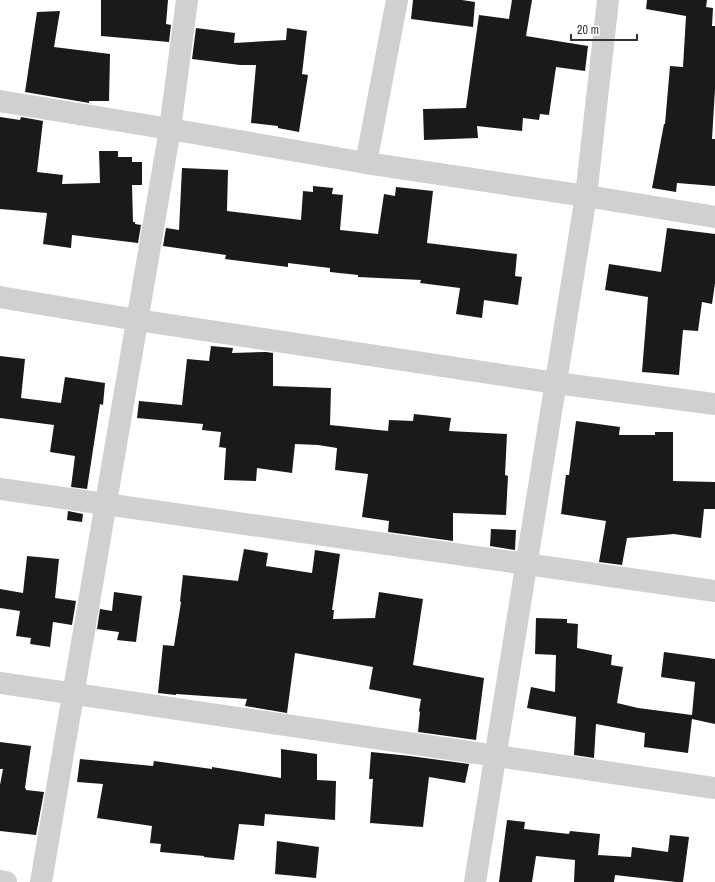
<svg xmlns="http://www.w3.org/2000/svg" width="715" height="882" font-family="'Archivo Narrow',sans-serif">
<rect width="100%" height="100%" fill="#fff"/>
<path fill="#1a1a1a" d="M 101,0 L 168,0 L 166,24 L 171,25 L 169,42 L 101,36 Z
M 413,0 L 462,0 L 475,2 L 473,27 L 411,19 Z
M 512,0 L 532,0 L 526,36 L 588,46 L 585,71 L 556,67 L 549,115 L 540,114 L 539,120 L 523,118 L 522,131 L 477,126 L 478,138 L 424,140 L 423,109 L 466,108 L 479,15 L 509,19 Z
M 647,0 L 707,0 L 706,7 L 713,8 L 712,26 L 715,26 L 715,89 L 712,139 L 715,139 L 715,186 L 677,183 L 676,192 L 652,188 L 664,124 L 665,124 L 670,66 L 683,67 L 686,16 L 646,9 Z
M 60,11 L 54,47 L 110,54 L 109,101 L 89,101 L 89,103 L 25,92 L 37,12 Z
M 196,28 L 235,33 L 234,43 L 286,40 L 287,28 L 307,31 L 302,74 L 308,75 L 299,132 L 278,128 L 278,126 L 251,123 L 256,65 L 240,65 L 192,59 Z
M 0,117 L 20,120 L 21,117 L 43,121 L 37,172 L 63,175 L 62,184 L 100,183 L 99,151 L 118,151 L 118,157 L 132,157 L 132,162 L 142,162 L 142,185 L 132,185 L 133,222 L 135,222 L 135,224 L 141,225 L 138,243 L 72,235 L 71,248 L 43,244 L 47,213 L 0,209 Z
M 182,168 L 228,170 L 227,211 L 301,220 L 303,191 L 313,192 L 313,186 L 333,188 L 332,194 L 343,195 L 340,230 L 378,234 L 384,194 L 395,196 L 396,187 L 433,191 L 427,243 L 517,254 L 515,276 L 522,277 L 518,305 L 484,300 L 482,318 L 456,314 L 460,288 L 420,283 L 421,280 L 358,277 L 358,275 L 330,272 L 330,268 L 288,263 L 288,267 L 225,259 L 226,255 L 163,246 L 166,228 L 179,230 Z
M 667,228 L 715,234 L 715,283 L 712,304 L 702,302 L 698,331 L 683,330 L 679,375 L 642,372 L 648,297 L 605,290 L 609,264 L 661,272 Z
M 211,346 L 233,348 L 232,353 L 266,352 L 273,353 L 273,386 L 331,388 L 330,425 L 388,431 L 389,420 L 413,421 L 414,414 L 451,418 L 449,431 L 507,434 L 505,475 L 508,476 L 506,515 L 453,513 L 453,541 L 388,532 L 389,521 L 362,517 L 368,474 L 335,470 L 337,448 L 318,445 L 295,444 L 292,473 L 257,468 L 256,481 L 224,480 L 226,448 L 219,447 L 221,432 L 202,430 L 203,424 L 137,418 L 139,401 L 182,405 L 187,359 L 209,361 Z
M 0,356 L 25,359 L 21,398 L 61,403 L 65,377 L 105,383 L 103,405 L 100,404 L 87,489 L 71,487 L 75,456 L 50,452 L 54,425 L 0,418 Z
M 576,421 L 620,427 L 619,435 L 655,435 L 655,432 L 673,432 L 673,481 L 715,482 L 715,509 L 704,509 L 701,538 L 674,534 L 627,538 L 622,565 L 599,562 L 606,521 L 561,514 L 566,475 L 569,475 Z
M 68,511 L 83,514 L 82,522 L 67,520 Z
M 491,529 L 516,530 L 515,550 L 490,546 Z
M 244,549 L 268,553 L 266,566 L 312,573 L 315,550 L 340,554 L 332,610 L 334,610 L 333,619 L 375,618 L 379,592 L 423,599 L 413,665 L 484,678 L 476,740 L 418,732 L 420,712 L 419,711 L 421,699 L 369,689 L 373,667 L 295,653 L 287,713 L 245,706 L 247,699 L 176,694 L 176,695 L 158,693 L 163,645 L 174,646 L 181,602 L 180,601 L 183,575 L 238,581 Z
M 27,556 L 59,559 L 55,598 L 76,601 L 72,625 L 53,622 L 50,647 L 30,644 L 31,638 L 16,636 L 20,611 L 0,608 L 0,589 L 23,593 Z
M 114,592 L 142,596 L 136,642 L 117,640 L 119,632 L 97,629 L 100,609 L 112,611 Z
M 536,618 L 567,619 L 567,623 L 578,624 L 577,648 L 612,655 L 611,665 L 623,667 L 617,703 L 638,708 L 692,715 L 695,682 L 661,677 L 664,652 L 715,659 L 715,724 L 692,719 L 688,753 L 644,747 L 645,733 L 596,724 L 594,758 L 574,755 L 576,717 L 527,708 L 531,687 L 555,692 L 556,655 L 535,654 Z
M 0,742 L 31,746 L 25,788 L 26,789 L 26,790 L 44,792 L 36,835 L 0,831 L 0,785 L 3,769 L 0,769 Z
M 281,749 L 317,754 L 317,780 L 336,781 L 335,820 L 265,814 L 264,826 L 239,824 L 234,860 L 204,857 L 204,856 L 160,852 L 161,844 L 150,843 L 152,826 L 97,818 L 103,784 L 77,782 L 80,759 L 153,766 L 154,761 L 212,769 L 212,767 L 281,778 Z
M 371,752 L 410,756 L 469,764 L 465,783 L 429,777 L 423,827 L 370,823 L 373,779 L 369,779 Z
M 507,820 L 525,822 L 524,829 L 569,834 L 570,831 L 600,834 L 598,855 L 631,857 L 632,847 L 668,852 L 670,835 L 689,837 L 683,882 L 676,882 L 615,875 L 614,882 L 574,882 L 575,860 L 536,856 L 532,882 L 499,882 Z
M 277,841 L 319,847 L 316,878 L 275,874 Z"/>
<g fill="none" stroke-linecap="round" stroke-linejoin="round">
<path stroke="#d0d0d0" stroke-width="22" d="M 0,101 L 170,129 L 366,163 L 586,196 L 715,217
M 366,163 L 397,0
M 0,297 L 137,320 L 556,383 L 715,404
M 0,489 L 715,591
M 0,683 L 715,788
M 0,881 L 6,882
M 41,882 L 170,129 L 187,0
M 475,882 L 586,196 L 608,0"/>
</g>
<path d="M571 34v6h66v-6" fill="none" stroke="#333333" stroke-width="2"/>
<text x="577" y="34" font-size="12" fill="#333333" stroke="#ffffff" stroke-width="3" paint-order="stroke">20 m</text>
</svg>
